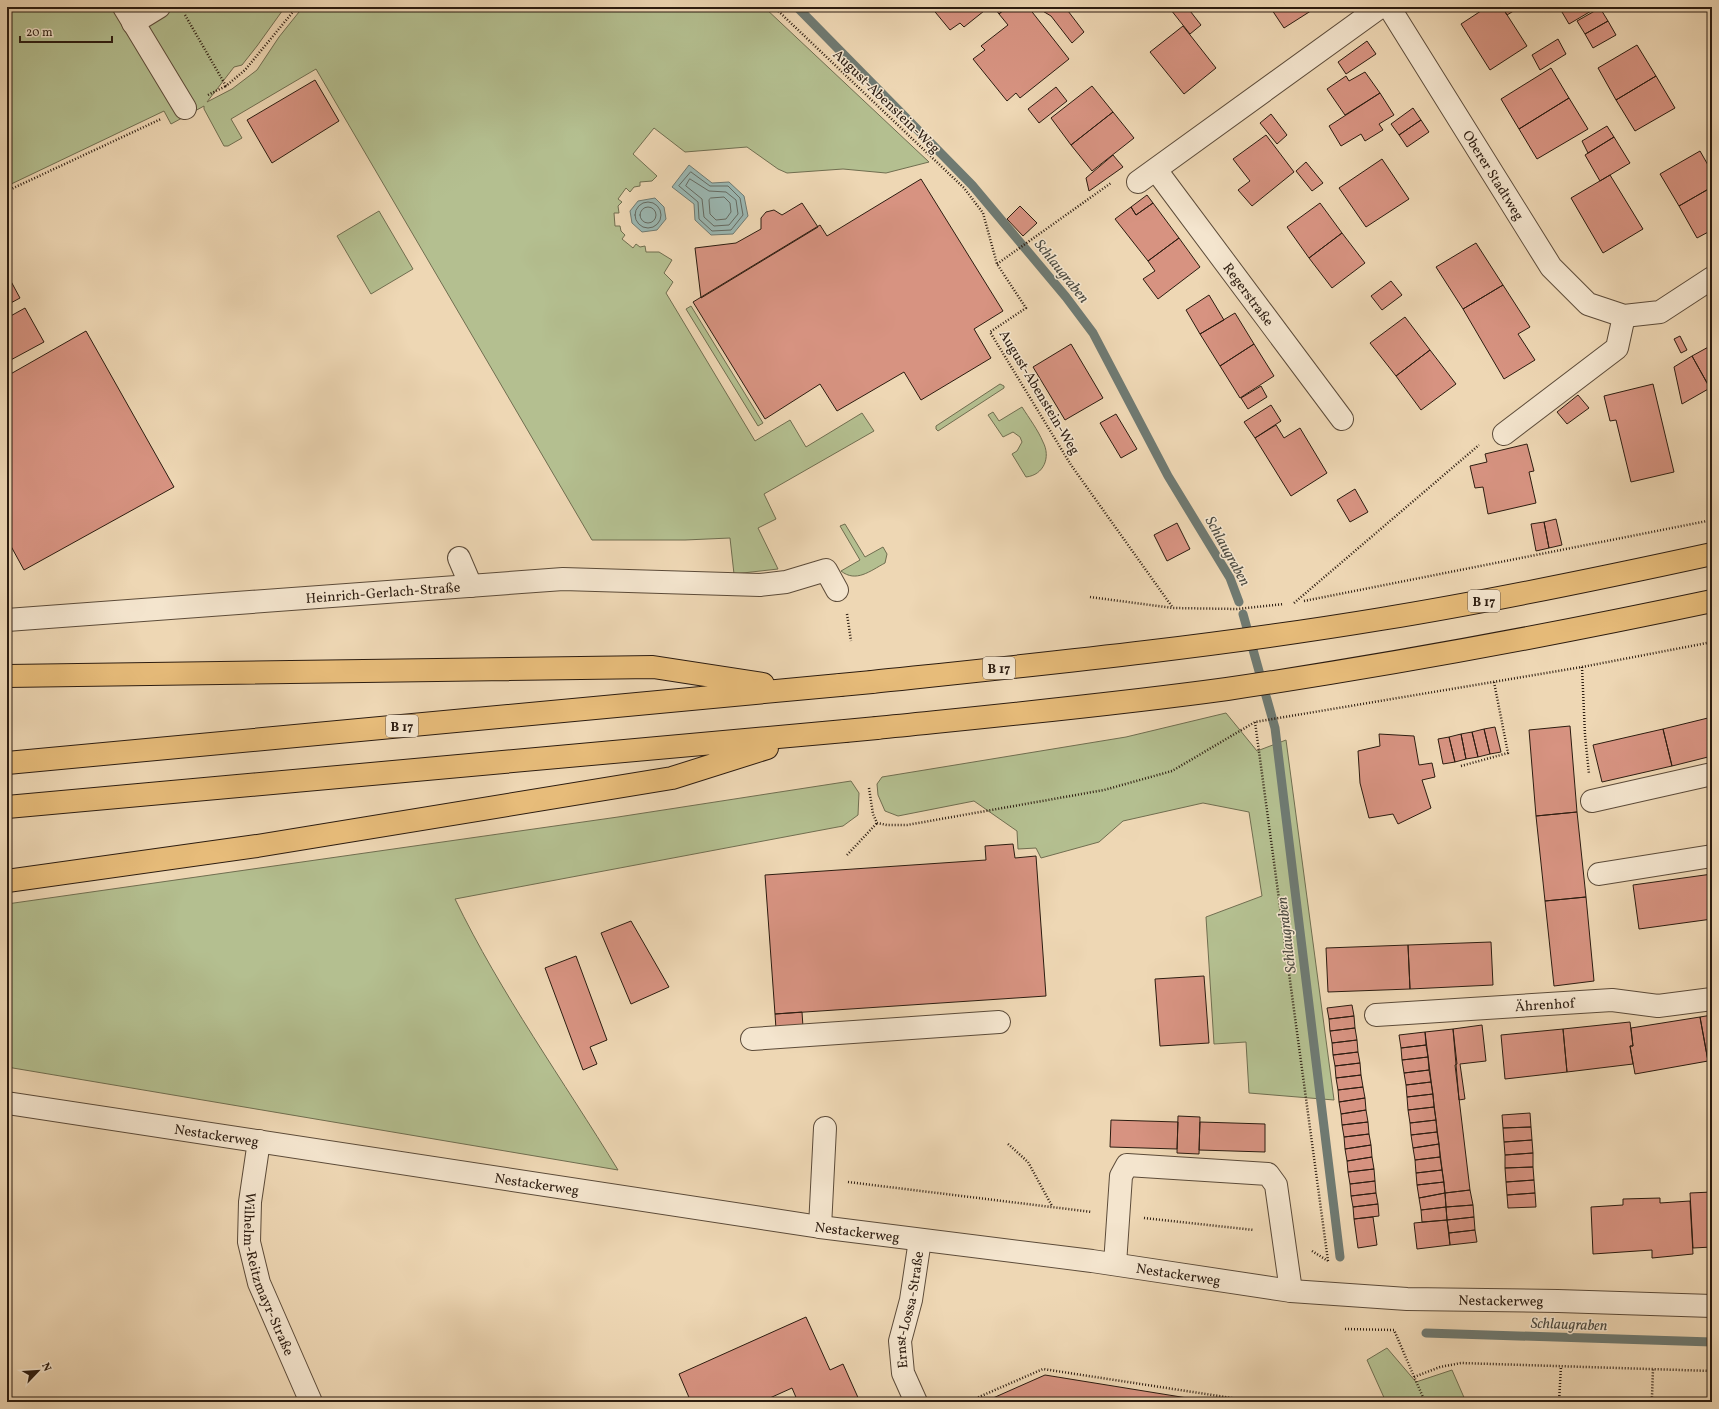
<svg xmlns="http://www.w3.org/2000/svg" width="1719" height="1409" font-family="Vollkorn,serif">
<rect width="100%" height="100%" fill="#eed7b4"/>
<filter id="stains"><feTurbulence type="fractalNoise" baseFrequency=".005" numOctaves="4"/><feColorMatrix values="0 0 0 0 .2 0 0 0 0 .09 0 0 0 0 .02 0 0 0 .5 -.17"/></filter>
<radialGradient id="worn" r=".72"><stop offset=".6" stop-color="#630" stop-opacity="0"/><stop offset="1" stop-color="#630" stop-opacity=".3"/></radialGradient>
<path fill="#b4bf90" stroke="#706e50" d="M 7,7 L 285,7 L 257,46 L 242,65 L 234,67 L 207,102 L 232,89 L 257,70 L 279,37 L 303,7 L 764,7 L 929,162 L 886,173 L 843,169 L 787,173 L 778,169 L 747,147 L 685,152 L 654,128 L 633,154 L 657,176 L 652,181 L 640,182 L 640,186 L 634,187 L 630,192 L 626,188 L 618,199 L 622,202 L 618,206 L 619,213 L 614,213 L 615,226 L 620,226 L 621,231 L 625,235 L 622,239 L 633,248 L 636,244 L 640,247 L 645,246 L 646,252 L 659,252 L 672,260 L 664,273 L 673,282 L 666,293 L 755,441 L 790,420 L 806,447 L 862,413 L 874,431 L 764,494 L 776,519 L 758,528 L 778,569 L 734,574 L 730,538 L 685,540 L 592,540 L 316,69 L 231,119 L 242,138 L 228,146 L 224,146 L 204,109 L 204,106 L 171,124 L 164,111 L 7,186 Z
M 379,211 L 413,269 L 371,294 L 337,236 Z
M 691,306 L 763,423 L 758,426 L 686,309 Z
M 1000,384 L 1004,386 L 1004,388 L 938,431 L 936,429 L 936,426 Z
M 1022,407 C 1029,418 1038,430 1043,442 C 1051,457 1044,475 1026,477 L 1012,454 L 1017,451 L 1022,442 L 1020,437 L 1013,432 L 1003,437 L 988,415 L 993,412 L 999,421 Z
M 845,524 L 865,557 L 883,547 L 887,554 L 885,563 C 870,571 856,583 841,571 L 860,560 L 840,526 Z
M 1226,713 L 1257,751 L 1286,740 L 1334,1100 L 1249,1093 L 1246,1042 L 1214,1044 L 1206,917 L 1262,896 L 1249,812 L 1203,803 L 1123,821 L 1099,842 L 1041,858 L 1036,848 L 1018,849 L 1017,831 L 974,801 L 898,816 L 885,811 L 878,795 L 877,784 L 882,777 L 1126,737 Z
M 851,781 L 859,793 L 858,815 L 843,826 L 455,899 C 501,994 563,1080 618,1170 L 7,1067 L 7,904 L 618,817 Z
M 1387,1348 L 1416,1382 L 1452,1370 L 1466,1402 L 1386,1402 L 1367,1360 Z"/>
<path fill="#9bb8b3" stroke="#6f7a72" d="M 689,165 L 712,183 L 729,182 L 744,196 L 748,216 L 733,234 L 711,235 L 695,220 L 694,204 L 672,187 Z
M 655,198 L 664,207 L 666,219 L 657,230 L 642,232 L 632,223 L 630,211 L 638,201 Z"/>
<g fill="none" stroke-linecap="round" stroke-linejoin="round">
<path stroke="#646a62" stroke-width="1" d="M 691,172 L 710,186 L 728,186 L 740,198 L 743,215 L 731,230 L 712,231 L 699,219 L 698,202 L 679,186 Z
M 690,179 L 709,191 L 726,192 L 736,200 L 738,214 L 729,225 L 714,226 L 704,217 L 702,199 L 686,186 Z
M 711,198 L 724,197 L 730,203 L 731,212 L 726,219 L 716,220 L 710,214 L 709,200 Z
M635 215a13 13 0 1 1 26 0a13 13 0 1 1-26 0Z
M640 215a8 8 0 1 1 16 0a8 8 0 1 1-16 0Z"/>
<path stroke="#6f7a72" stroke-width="9" d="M 797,7 L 972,185 L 1066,297 L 1093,333 L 1168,476 L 1230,578 L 1239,602
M 1243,614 L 1275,728 L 1340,1257
M 1426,1333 L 1712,1342"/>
</g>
<path fill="#d79381" stroke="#2c1c10" d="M 931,7 L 989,7 L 964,27 L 960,23 L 950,30 Z
M 994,7 L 1007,7 L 999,14 Z
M 1007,7 L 1026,7 L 1028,9 L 1029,8 L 1069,59 L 1020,98 L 1016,93 L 1007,101 L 973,59 L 985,50 L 981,46 L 1008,25 L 999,14 Z
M 1036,7 L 1065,7 L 1084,32 L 1072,43 L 1051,16 Z
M 1174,7 L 1187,7 L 1201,25 L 1190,34 L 1171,10 Z
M 1270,7 L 1317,7 L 1284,28 Z
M 1487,7 L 1502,7 L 1527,46 L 1490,70 L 1461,24 Z
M 1502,7 L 1520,7 L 1507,15 Z
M 1559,7 L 1598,7 L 1569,24 Z
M 1600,8 L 1608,21 L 1585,34 L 1577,21 Z
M 1608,21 L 1616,35 L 1593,48 L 1585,34 Z
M 1183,26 L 1216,68 L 1184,94 L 1150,52 Z
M 1558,39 L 1566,54 L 1540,70 L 1532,55 Z
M 1367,41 L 1376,54 L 1346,74 L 1338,62 Z
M 1637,45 L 1656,76 L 1616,100 L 1598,68 Z
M 1551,68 L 1569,98 L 1519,129 L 1501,99 Z
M 1365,72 L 1380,93 L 1345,115 L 1327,89 L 1346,76 L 1349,81 Z
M 1656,76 L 1675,108 L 1635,131 L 1616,100 Z
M 315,80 L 339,121 L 272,163 L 247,120 Z
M 1092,86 L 1113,112 L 1071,145 L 1051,118 Z
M 1056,87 L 1067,101 L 1039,123 L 1028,109 Z
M 1380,93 L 1394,115 L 1379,124 L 1383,130 L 1365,141 L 1361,134 L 1341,146 L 1329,126 Z
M 1569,98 L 1588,129 L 1537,159 L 1519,129 Z
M 1413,108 L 1421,120 L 1399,135 L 1391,124 Z
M 1113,112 L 1134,138 L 1092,171 L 1071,145 Z
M 1271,114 L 1287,135 L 1277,144 L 1260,123 Z
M 1421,120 L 1429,132 L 1407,147 L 1399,135 Z
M 1607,126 L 1614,137 L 1588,153 L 1582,141 Z
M 1266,135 L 1294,172 L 1252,206 L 1238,190 L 1250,181 L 1233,159 Z
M 1614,137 L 1630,163 L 1600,181 L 1585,155 Z
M 1700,151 L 1712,172 L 1712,187 L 1679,206 L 1660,174 Z
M 1113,155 L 1123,167 L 1089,191 L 1086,178 Z
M 1382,159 L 1409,199 L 1366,227 L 1339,188 Z
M 1306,162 L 1323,183 L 1312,191 L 1296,171 Z
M 1610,175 L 1643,229 L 1603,253 L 1571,198 Z
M 921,179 L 1003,311 L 974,329 L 991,358 L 921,400 L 904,372 L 837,411 L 820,384 L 765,419 L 693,302 L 820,225 L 827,236 Z
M 1712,187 L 1712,230 L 1697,238 L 1679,206 Z
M 1147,195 L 1153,203 L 1136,215 L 1131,207 Z
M 802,203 L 818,227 L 701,298 L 695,248 L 736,243 L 761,229 L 761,218 L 766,212 L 774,210 L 782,215 Z
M 1153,203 L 1179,238 L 1148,261 L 1115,219 L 1131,207 L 1136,215 Z
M 1320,203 L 1342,233 L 1309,258 L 1287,227 Z
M 1020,206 L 1037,223 L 1023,236 L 1007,219 Z
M 1342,233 L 1365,263 L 1332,288 L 1309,258 Z
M 1179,238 L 1200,267 L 1158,299 L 1143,279 L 1155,271 L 1148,261 Z
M 1476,243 L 1503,285 L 1463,309 L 1436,267 Z
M 7,274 L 20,298 L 7,305 Z
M 1391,281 L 1402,295 L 1382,310 L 1371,296 Z
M 1503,285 L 1530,327 L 1518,334 L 1535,360 L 1504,379 L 1463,309 Z
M 1209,295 L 1224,320 L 1200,334 L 1186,310 Z
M 25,308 L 44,342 L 7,362 L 7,318 Z
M 1235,313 L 1254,344 L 1220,366 L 1200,334 Z
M 1405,317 L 1430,350 L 1396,376 L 1370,343 Z
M 86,331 L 174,487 L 24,570 L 7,539 L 7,376 Z
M 1680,336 L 1687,350 L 1681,353 L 1674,339 Z
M 1071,344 L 1103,398 L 1065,420 L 1033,367 Z
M 1254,344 L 1274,376 L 1240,398 L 1220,366 Z
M 1712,345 L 1712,392 L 1692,356 Z
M 1430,350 L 1456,384 L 1421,410 L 1396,376 Z
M 1692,356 L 1710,388 L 1682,404 L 1674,367 Z
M 1653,384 L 1674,472 L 1631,482 L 1616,420 L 1610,421 L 1604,396 Z
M 1261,386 L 1267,397 L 1248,409 L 1241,398 Z
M 1578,395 L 1589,408 L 1567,424 L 1557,412 Z
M 1271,405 L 1281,421 L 1255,438 L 1244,422 Z
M 1116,414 L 1137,449 L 1121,458 L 1100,423 Z
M 1276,425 L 1284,438 L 1300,428 L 1327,473 L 1291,496 L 1255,438 Z
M 1527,444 L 1534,471 L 1529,472 L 1536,503 L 1488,514 L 1483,487 L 1475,488 L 1470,466 L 1487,462 L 1485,454 Z
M 1355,489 L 1368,512 L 1350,522 L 1337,500 Z
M 1556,519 L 1562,545 L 1549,548 L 1544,522 Z
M 1544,522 L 1549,548 L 1536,551 L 1531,524 Z
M 1177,523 L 1190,549 L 1167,561 L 1154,535 Z
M 1712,717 L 1712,756 L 1672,766 L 1663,729 Z
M 1570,726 L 1577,812 L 1536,816 L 1529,730 Z
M 1495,727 L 1501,752 L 1490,754 L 1484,729 Z
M 1484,729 L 1490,754 L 1478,757 L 1472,732 Z
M 1663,729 L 1672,766 L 1602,782 L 1593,745 Z
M 1472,732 L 1478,757 L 1466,759 L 1461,734 Z
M 1379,734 L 1414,736 L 1419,765 L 1432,763 L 1435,777 L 1422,780 L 1431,808 L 1398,824 L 1393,814 L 1369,818 L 1360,783 L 1358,751 L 1380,746 Z
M 1461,734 L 1466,759 L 1455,762 L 1449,737 Z
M 1449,737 L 1455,762 L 1443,764 L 1438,739 Z
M 1577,812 L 1586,897 L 1545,901 L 1536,816 Z
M 1013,844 L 1015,858 L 1036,856 L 1046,996 L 775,1014 L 765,875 L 986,860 L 985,846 Z
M 1712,874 L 1712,919 L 1639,929 L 1633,885 Z
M 1586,897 L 1594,981 L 1554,986 L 1545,901 Z
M 631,921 L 669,987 L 631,1004 L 601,933 Z
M 1491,942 L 1493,985 L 1410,989 L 1408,945 Z
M 1408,945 L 1410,989 L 1328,992 L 1326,948 Z
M 576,956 L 607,1040 L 590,1047 L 597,1064 L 583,1070 L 545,968 Z
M 1204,976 L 1209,1043 L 1160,1046 L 1155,979 Z
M 1352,1005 L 1354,1016 L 1329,1019 L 1327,1008 Z
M 802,1012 L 803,1027 L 776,1029 L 775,1014 Z
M 1712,1015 L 1712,1061 L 1708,1061 L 1700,1017 Z
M 1354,1016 L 1355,1028 L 1330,1031 L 1329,1019 Z
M 1700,1017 L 1708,1061 L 1635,1074 L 1630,1046 L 1633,1046 L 1631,1028 Z
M 1630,1022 L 1633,1046 L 1630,1046 L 1633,1064 L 1567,1072 L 1563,1029 Z
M 1482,1025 L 1486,1061 L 1460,1064 L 1465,1099 L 1459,1100 L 1453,1029 Z
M 1355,1028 L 1357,1040 L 1332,1043 L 1330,1031 Z
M 1453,1029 L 1457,1064 L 1455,1065 L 1470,1190 L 1445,1193 L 1425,1032 Z
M 1563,1029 L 1567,1072 L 1505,1079 L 1501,1035 Z
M 1425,1032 L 1426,1045 L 1401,1048 L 1399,1035 Z
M 1357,1040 L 1358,1052 L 1333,1055 L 1332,1043 Z
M 1426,1045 L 1428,1057 L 1402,1060 L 1401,1048 Z
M 1358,1052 L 1360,1063 L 1335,1066 L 1333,1055 Z
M 1428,1057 L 1429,1070 L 1404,1073 L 1402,1060 Z
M 1360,1063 L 1361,1075 L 1336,1078 L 1335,1066 Z
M 1429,1070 L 1431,1082 L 1406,1085 L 1404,1073 Z
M 1361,1075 L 1363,1087 L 1338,1090 L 1336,1078 Z
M 1431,1082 L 1433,1094 L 1407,1097 L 1406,1085 Z
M 1363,1087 L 1365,1098 L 1339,1102 L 1338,1090 Z
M 1433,1094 L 1434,1107 L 1408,1110 L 1407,1097 Z
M 1365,1098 L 1366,1110 L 1341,1114 L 1339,1102 Z
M 1434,1107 L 1436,1120 L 1410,1123 L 1408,1110 Z
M 1366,1110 L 1368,1122 L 1342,1125 L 1341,1114 Z
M 1530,1113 L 1531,1127 L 1503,1128 L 1502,1115 Z
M 1178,1116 L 1200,1117 L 1199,1154 L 1177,1153 Z
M 1111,1120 L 1178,1122 L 1177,1149 L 1110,1147 Z
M 1436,1120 L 1437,1132 L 1411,1135 L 1410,1123 Z
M 1200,1122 L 1265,1124 L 1265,1152 L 1199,1150 Z
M 1368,1122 L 1369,1134 L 1344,1137 L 1342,1125 Z
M 1531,1127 L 1532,1140 L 1504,1142 L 1503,1128 Z
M 1437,1132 L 1439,1144 L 1413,1148 L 1411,1135 Z
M 1369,1134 L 1371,1145 L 1345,1149 L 1344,1137 Z
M 1532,1140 L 1533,1153 L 1505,1155 L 1504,1142 Z
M 1439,1144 L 1440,1157 L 1415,1160 L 1413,1148 Z
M 1371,1145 L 1372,1157 L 1347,1161 L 1345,1149 Z
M 1533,1153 L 1533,1167 L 1505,1168 L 1505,1155 Z
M 1372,1157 L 1374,1169 L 1348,1172 L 1347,1161 Z
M 1440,1157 L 1442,1170 L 1416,1173 L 1415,1160 Z
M 1533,1167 L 1534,1180 L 1506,1182 L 1505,1168 Z
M 1374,1169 L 1375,1181 L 1350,1184 L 1348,1172 Z
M 1442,1170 L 1444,1182 L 1417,1185 L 1416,1173 Z
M 1534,1180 L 1535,1193 L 1507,1195 L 1506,1182 Z
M 1375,1181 L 1376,1193 L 1351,1196 L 1350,1184 Z
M 1444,1182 L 1445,1193 L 1419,1198 L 1417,1185 Z
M 1470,1190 L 1473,1205 L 1446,1207 L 1445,1193 Z
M 1712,1192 L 1712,1247 L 1693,1248 L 1690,1193 Z
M 1376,1193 L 1378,1204 L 1353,1207 L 1351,1196 Z
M 1445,1193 L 1446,1207 L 1421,1210 L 1419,1198 Z
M 1535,1193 L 1536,1207 L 1508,1208 L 1507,1195 Z
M 1660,1198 L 1660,1203 L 1690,1201 L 1693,1254 L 1652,1258 L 1652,1250 L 1593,1254 L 1591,1207 L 1623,1205 L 1623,1199 Z
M 1378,1204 L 1379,1216 L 1354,1219 L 1353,1207 Z
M 1473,1205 L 1474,1217 L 1447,1220 L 1446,1207 Z
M 1446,1207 L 1447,1220 L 1422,1222 L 1421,1210 Z
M 1373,1217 L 1377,1245 L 1358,1248 L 1354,1219 Z
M 1474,1217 L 1475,1230 L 1449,1233 L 1447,1220 Z
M 1447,1220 L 1450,1245 L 1417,1249 L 1414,1223 Z
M 1475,1230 L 1477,1242 L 1450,1245 L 1449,1233 Z
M 806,1317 L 830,1370 L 843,1364 L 860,1402 L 798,1402 L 792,1388 L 761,1402 L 691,1402 L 679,1374 Z
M 1045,1375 L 1212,1402 L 984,1402 Z"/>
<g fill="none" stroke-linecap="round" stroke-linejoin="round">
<defs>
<g id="minor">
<path d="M 124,7 L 185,108"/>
<path id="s1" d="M 1389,7 L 1551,267 L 1588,304 L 1624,316 L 1660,312 L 1712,278"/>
<path d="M 133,23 L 159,7"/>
<path id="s2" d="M 1156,170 L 1342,419"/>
<path d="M 1138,182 L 1380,7"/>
<path d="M 1504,434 L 1617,348 L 1624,316"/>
<path d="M 459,558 L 471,586"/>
<path id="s3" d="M 7,620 L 563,579 L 760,585 L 786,582 L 826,570 L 837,590"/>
<path d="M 1592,801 L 1712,774"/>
<path d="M 1599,874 L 1712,856"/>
<path id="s4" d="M 1376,1015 L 1612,1000 L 1658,1006 L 1712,999"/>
<path d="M 752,1039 L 999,1022"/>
<path id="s5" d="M 7,1103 L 820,1227 L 1092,1261 L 1291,1291 L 1407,1299 L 1558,1301 L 1712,1306"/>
<path id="s6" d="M 259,1141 L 250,1202 L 249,1242 L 259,1283 L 311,1402"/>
<path d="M 820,1227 L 825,1128"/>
<path d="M 1115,1264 L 1121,1176 L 1127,1165 L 1268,1174 L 1276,1185 L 1291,1291"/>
<path id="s7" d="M 916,1402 L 903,1373 L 900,1341 L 911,1300 L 920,1240"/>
</g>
<path id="highway" d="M 7,676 L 653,667 L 763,684
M 872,682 C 1042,664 1212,647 1381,619 C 1492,601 1602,578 1712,554
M 877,728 C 994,716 1111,705 1227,689 C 1390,665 1551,635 1712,601
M 7,763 L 840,685
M 7,807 L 845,731
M 7,881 L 257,846 L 672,778 L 767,748"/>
</defs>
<use href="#minor" stroke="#5c4b39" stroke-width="24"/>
<use href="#highway" stroke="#2c1c10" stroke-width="24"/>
<path stroke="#2c1c10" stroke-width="2.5" stroke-dasharray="1 2" stroke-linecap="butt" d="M 774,7 L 964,188 L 983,213 L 997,264 L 1026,308 L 990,332 L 1071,465 L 1173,608
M 185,15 L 226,86 L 245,70 L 297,7
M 208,95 L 226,86
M 7,191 L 161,119
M 997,264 L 1111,183
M 1090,597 L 1173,608 L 1237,609 L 1284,604
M 1304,601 L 1712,520
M 1294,603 L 1479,445
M 847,614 L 851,641
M 1582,667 L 1585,735 L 1589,774
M 1255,722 L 1328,1261
M 1461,766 L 1508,753 L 1494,682
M 869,788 L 873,814 L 877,823 L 887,825 L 907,825 L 1104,790 L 1172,771 L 1255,722 L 1582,667 L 1712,642
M 847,855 L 877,823
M 1008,1144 L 1028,1162 L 1052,1206
M 848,1182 L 1092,1212
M 1144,1218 L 1254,1230
M 1312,1251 L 1328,1261
M 1345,1329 L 1394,1330 L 1425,1402
M 1414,1377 L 1440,1367 L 1461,1363 L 1712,1371
M 971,1402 L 972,1400 L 1043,1369 L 1258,1402
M 1559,1402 L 1561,1366
M 1648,1402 L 1652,1397 L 1653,1369"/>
<use href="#minor" stroke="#f4e5ce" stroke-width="22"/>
<use href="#highway" stroke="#e7bc7a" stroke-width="22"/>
<defs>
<path id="highway-bridge" d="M 840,685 L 872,682
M 845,731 L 877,728"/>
</defs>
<use href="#highway-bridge" stroke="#2c1c10" stroke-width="24" stroke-linecap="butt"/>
<use href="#highway-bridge" stroke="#e7bc7a" stroke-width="22"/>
</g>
<g text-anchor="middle" stroke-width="3" stroke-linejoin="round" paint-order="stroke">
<g fill="#f4e5ce" stroke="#685849" stroke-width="1">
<rect x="1468" y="590" width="32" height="22" rx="3"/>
<rect x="983" y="657" width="32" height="22" rx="3"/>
<rect x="386" y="715" width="32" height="22" rx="3"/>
</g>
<g font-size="13" font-weight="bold" fill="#2c1c10">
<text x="1484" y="606">B 17</text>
<text x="999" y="673">B 17</text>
<text x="402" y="731">B 17</text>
</g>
<g font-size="14" fill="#2c1c10" stroke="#f4e5ce">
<text transform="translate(887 101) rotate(44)" y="5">August-Abenstein-Weg</text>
<text dy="5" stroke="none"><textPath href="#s1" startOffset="198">Oberer Stadtweg</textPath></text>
<text dy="5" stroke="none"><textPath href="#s2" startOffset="155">Regerstraße</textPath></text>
<text transform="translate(1040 392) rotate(59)" y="5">August-Abenstein-Weg</text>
<text dy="5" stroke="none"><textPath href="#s3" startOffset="377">Heinrich-Gerlach-Straße</textPath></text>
<text dy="5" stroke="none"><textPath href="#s4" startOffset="169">Ährenhof</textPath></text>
<text dy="5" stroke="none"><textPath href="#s5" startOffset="212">Nestackerweg</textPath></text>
<text dy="5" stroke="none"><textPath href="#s5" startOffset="536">Nestackerweg</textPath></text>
<text dy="5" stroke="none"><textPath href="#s5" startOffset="860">Nestackerweg</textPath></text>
<text dy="5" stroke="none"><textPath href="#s6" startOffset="137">Wilhelm-Reitzmayr-Straße</textPath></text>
<text dy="5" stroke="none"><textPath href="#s5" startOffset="1184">Nestackerweg</textPath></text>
<text dy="5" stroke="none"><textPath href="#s5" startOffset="1508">Nestackerweg</textPath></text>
<text dy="5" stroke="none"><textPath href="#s7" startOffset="96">Ernst-Lossa-Straße</textPath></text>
</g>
<g font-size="15" font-style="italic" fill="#4d4b41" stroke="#f4e5ce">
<text transform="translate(1062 271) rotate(51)" y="5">Schlaugraben</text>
<text transform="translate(1228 551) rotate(61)" y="5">Schlaugraben</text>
<text transform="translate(1286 935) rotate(-97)" y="5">Schlaugraben</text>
<text transform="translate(1569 1324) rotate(2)" y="5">Schlaugraben</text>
</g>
</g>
<rect width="1719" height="1409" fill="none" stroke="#eed7b4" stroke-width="24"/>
<rect x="8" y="8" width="1703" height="1393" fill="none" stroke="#2c1c10" stroke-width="2"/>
<rect x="12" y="12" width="1695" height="1385" fill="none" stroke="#2c1c10"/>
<g transform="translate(38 1371) rotate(65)" stroke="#f4e5ce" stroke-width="3" paint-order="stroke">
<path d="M0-3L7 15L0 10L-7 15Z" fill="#2c1c10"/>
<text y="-6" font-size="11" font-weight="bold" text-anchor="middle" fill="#2c1c10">N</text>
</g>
<path d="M20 36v6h92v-6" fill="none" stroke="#2c1c10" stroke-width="2"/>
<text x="26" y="36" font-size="12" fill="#2c1c10" stroke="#f4e5ce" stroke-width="3" paint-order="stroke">20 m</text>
<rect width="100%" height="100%" filter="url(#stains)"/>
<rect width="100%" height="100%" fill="url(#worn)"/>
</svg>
